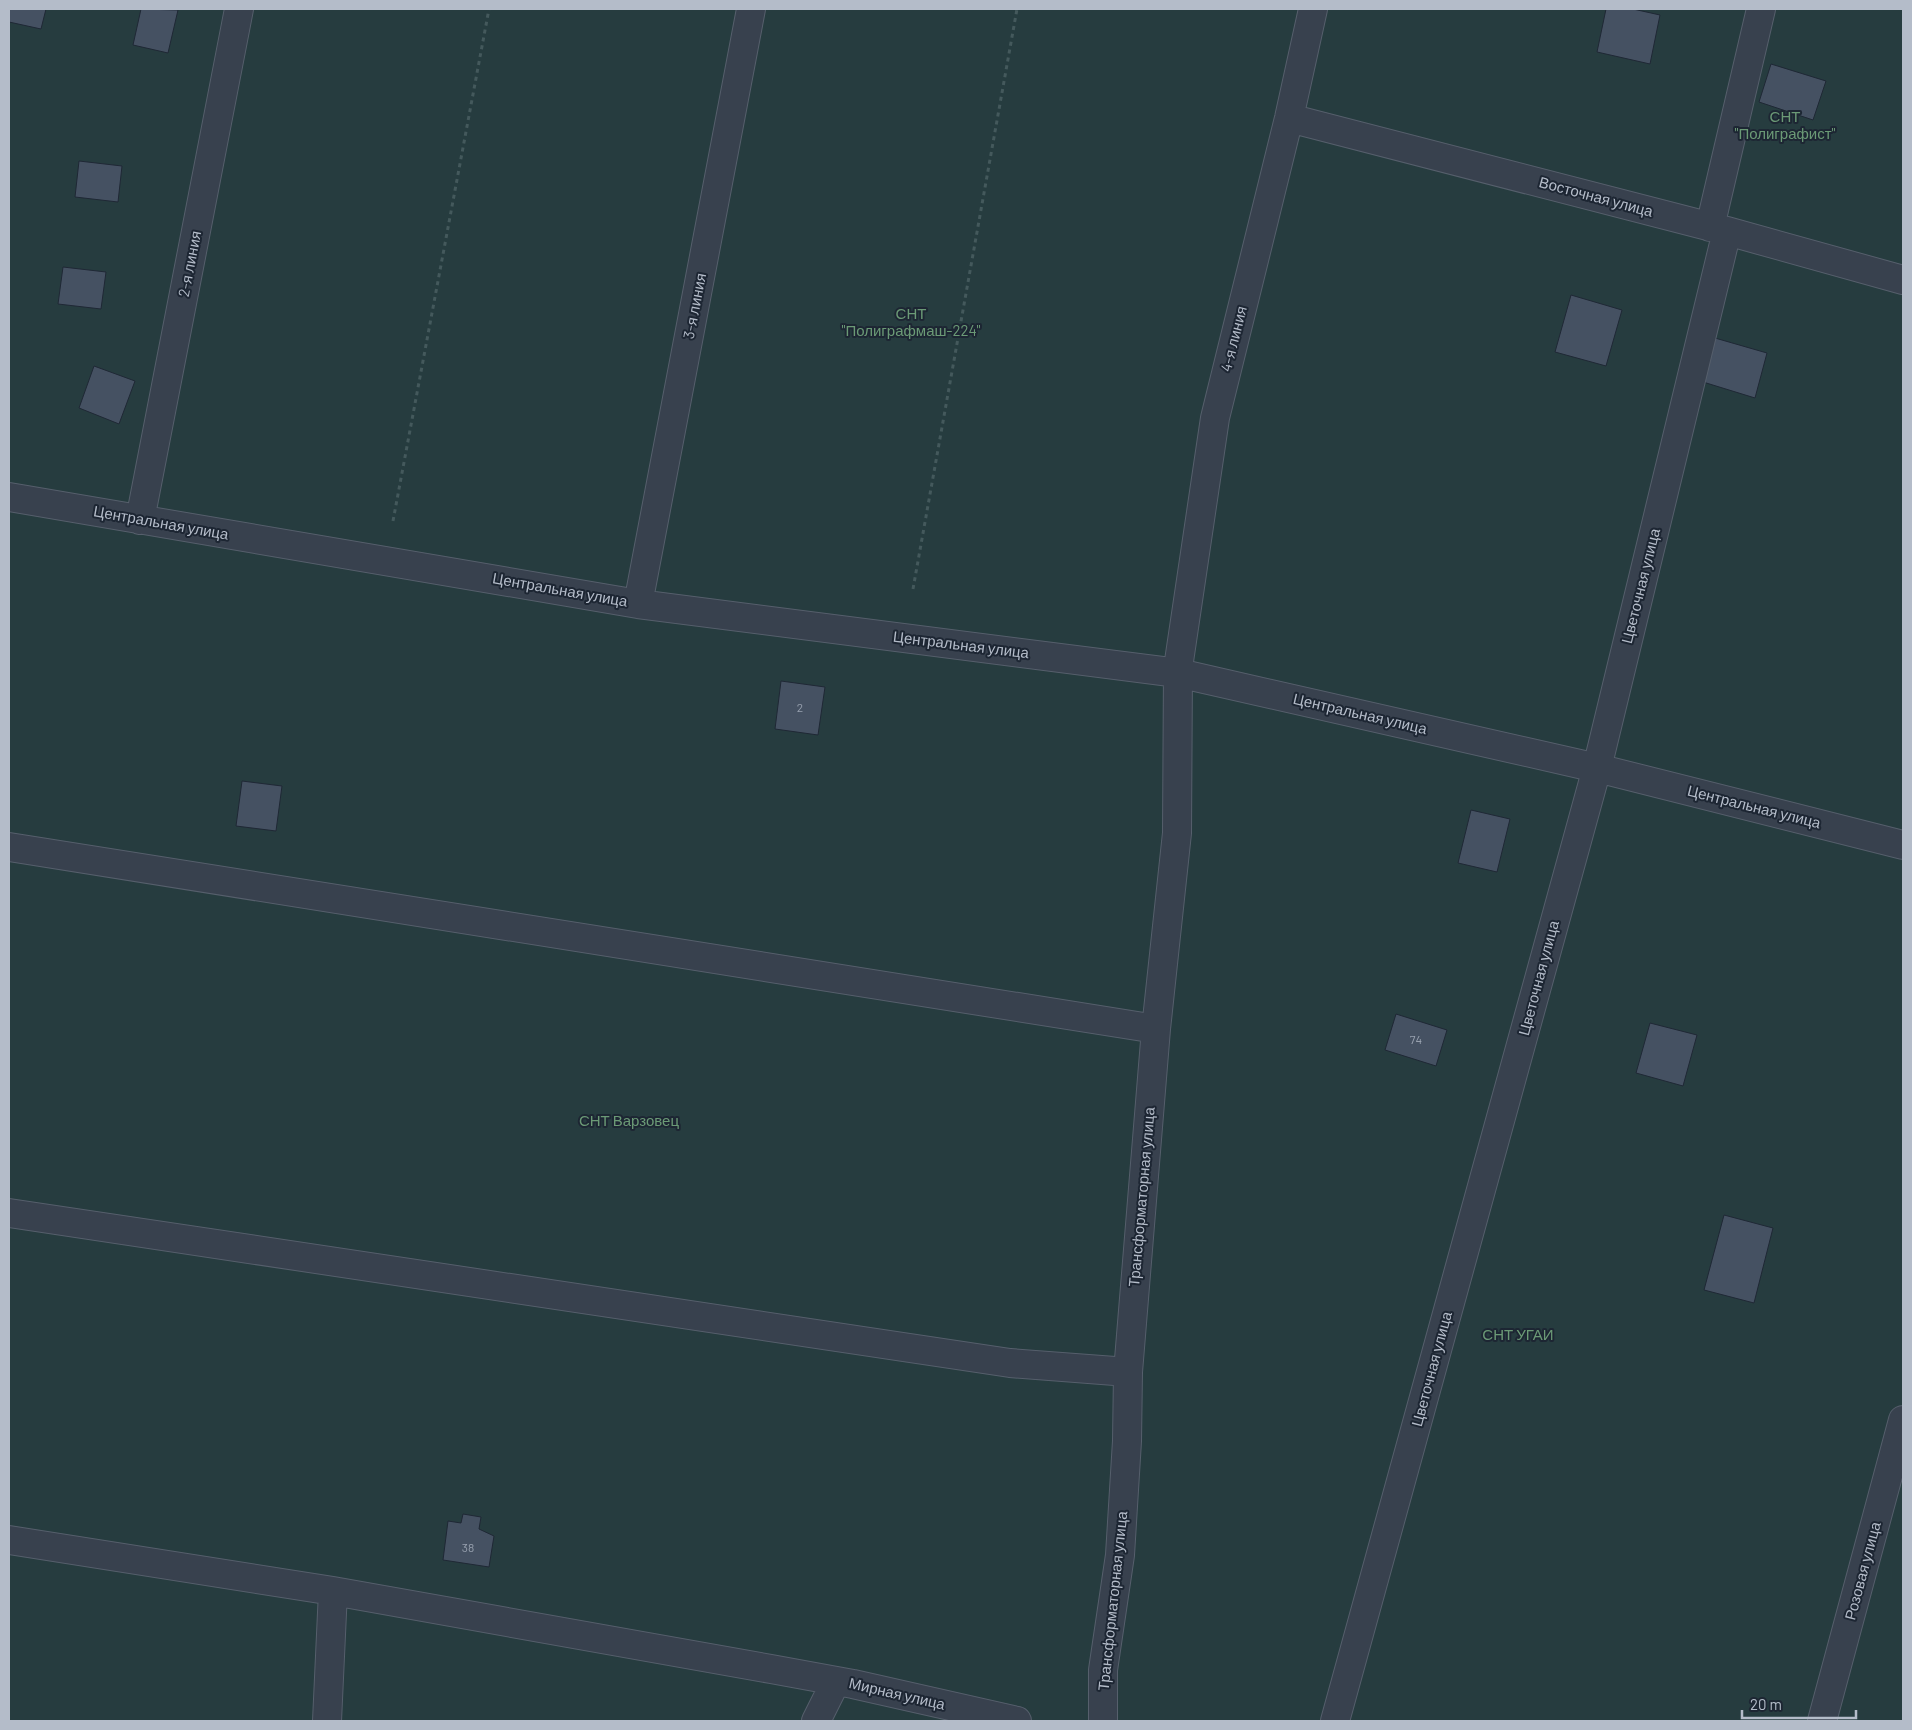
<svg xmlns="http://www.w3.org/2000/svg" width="1912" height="1730" font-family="Barlow,sans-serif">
<rect width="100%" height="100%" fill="#242f3e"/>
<path fill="#263c3f" d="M 9,9 L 1903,9 L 1903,1721 L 9,1721 Z"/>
<path fill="#455162" stroke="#1f2835" d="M 9,9 L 46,9 L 41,29 L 9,22 Z
M 141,9 L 178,10 L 168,53 L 133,45 Z
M 1606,9 L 1633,9 L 1660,15 L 1650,64 L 1597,52 Z
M 1771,64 L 1826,81 L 1813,120 L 1759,102 Z
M 79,161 L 122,166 L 118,202 L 75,197 Z
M 63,267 L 106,272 L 101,309 L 58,304 Z
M 1571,295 L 1622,310 L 1606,366 L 1555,352 Z
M 1715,338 L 1767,353 L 1755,398 L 1703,382 Z
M 94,366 L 135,381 L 119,424 L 79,408 Z
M 781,681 L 825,687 L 818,735 L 775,729 Z
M 242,781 L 282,786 L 276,831 L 236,826 Z
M 1471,810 L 1510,819 L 1497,872 L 1458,863 Z
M 1396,1014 L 1447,1030 L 1436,1066 L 1385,1050 Z
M 1650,1023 L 1697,1035 L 1683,1086 L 1636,1073 Z
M 1724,1215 L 1773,1228 L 1754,1303 L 1704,1290 Z
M 463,1514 L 481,1517 L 479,1529 L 494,1536 L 489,1567 L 443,1560 L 448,1521 L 461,1523 Z"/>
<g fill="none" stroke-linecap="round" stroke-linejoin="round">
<defs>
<path id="street" d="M 1289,118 L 1727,231 L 1903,280
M 1710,227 L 1761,9
M 9,497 L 638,604 L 1178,673 L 1597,768 L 1903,845
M 140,520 L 239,9
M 638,604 L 751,9
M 9,847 L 1156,1029
M 9,1213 L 1010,1363 L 1128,1372
M 9,1540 L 333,1591 L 771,1669 L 853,1684 L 1017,1721
M 327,1721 L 333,1591
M 816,1721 L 836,1681
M 1103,1721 L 1103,1670 L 1120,1555 L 1127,1441 L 1128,1372 L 1156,1029 L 1177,833 L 1178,668 L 1215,418 L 1289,118 L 1313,9
M 1335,1721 L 1597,768 L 1727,231
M 1822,1721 L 1903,1420"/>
</defs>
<use href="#street" stroke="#565f6c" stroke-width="30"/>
<path stroke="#44595c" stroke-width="3" stroke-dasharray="4 4" stroke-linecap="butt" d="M 393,521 L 489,9
M 913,589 L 1017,9"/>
<use href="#street" stroke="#38414e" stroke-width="28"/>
</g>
<g text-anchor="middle" stroke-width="4" stroke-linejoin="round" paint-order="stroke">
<g font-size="12" fill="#98a1af">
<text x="800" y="712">2</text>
<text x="1416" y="1044">74</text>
<text x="468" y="1552">38</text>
</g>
<g font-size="15" fill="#6b9a76" stroke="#1d2633">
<text x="1785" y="122">СНТ<tspan x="1785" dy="17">"Полиграфист"</tspan></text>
<text x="911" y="319">СНТ<tspan x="911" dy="17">"Полиграфмаш-224"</tspan></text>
<text x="629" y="1126">СНТ Варзовец</text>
<text x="1518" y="1340">СНТ УГАИ</text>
</g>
<g font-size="15" fill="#b4bcc9" stroke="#1d2633">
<text transform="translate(1596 197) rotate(15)" y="5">Восточная улица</text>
<text transform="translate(190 264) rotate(-79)" y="5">2-я линия</text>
<text transform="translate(695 306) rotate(-79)" y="5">3-я линия</text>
<text transform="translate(1234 339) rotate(-76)" y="5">4-я линия</text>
<text transform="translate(161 523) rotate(10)" y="5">Центральная улица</text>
<text transform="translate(1641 586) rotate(-76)" y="5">Цветочная улица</text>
<text transform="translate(560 590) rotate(10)" y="5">Центральная улица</text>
<text transform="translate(961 645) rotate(7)" y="5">Центральная улица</text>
<text transform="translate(1360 714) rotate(13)" y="5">Центральная улица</text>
<text transform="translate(1754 807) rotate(14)" y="5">Центральная улица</text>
<text transform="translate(1539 978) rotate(-75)" y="5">Цветочная улица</text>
<text transform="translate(1142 1197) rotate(-85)" y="5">Трансформаторная улица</text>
<text transform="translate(1432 1369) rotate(-75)" y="5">Цветочная улица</text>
<text transform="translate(1863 1571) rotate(-75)" y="5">Розовая улица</text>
<text transform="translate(1113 1601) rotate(-84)" y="5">Трансформаторная улица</text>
<text transform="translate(897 1694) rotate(13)" y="5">Мирная улица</text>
</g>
</g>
<rect width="1912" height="1730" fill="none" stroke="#b4bcc9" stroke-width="20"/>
<path d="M1742 1710v8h114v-8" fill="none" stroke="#b4bcc9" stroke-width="2.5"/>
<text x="1750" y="1710" font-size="15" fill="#b4bcc9" stroke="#1d2633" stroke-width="4" paint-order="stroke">20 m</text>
</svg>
